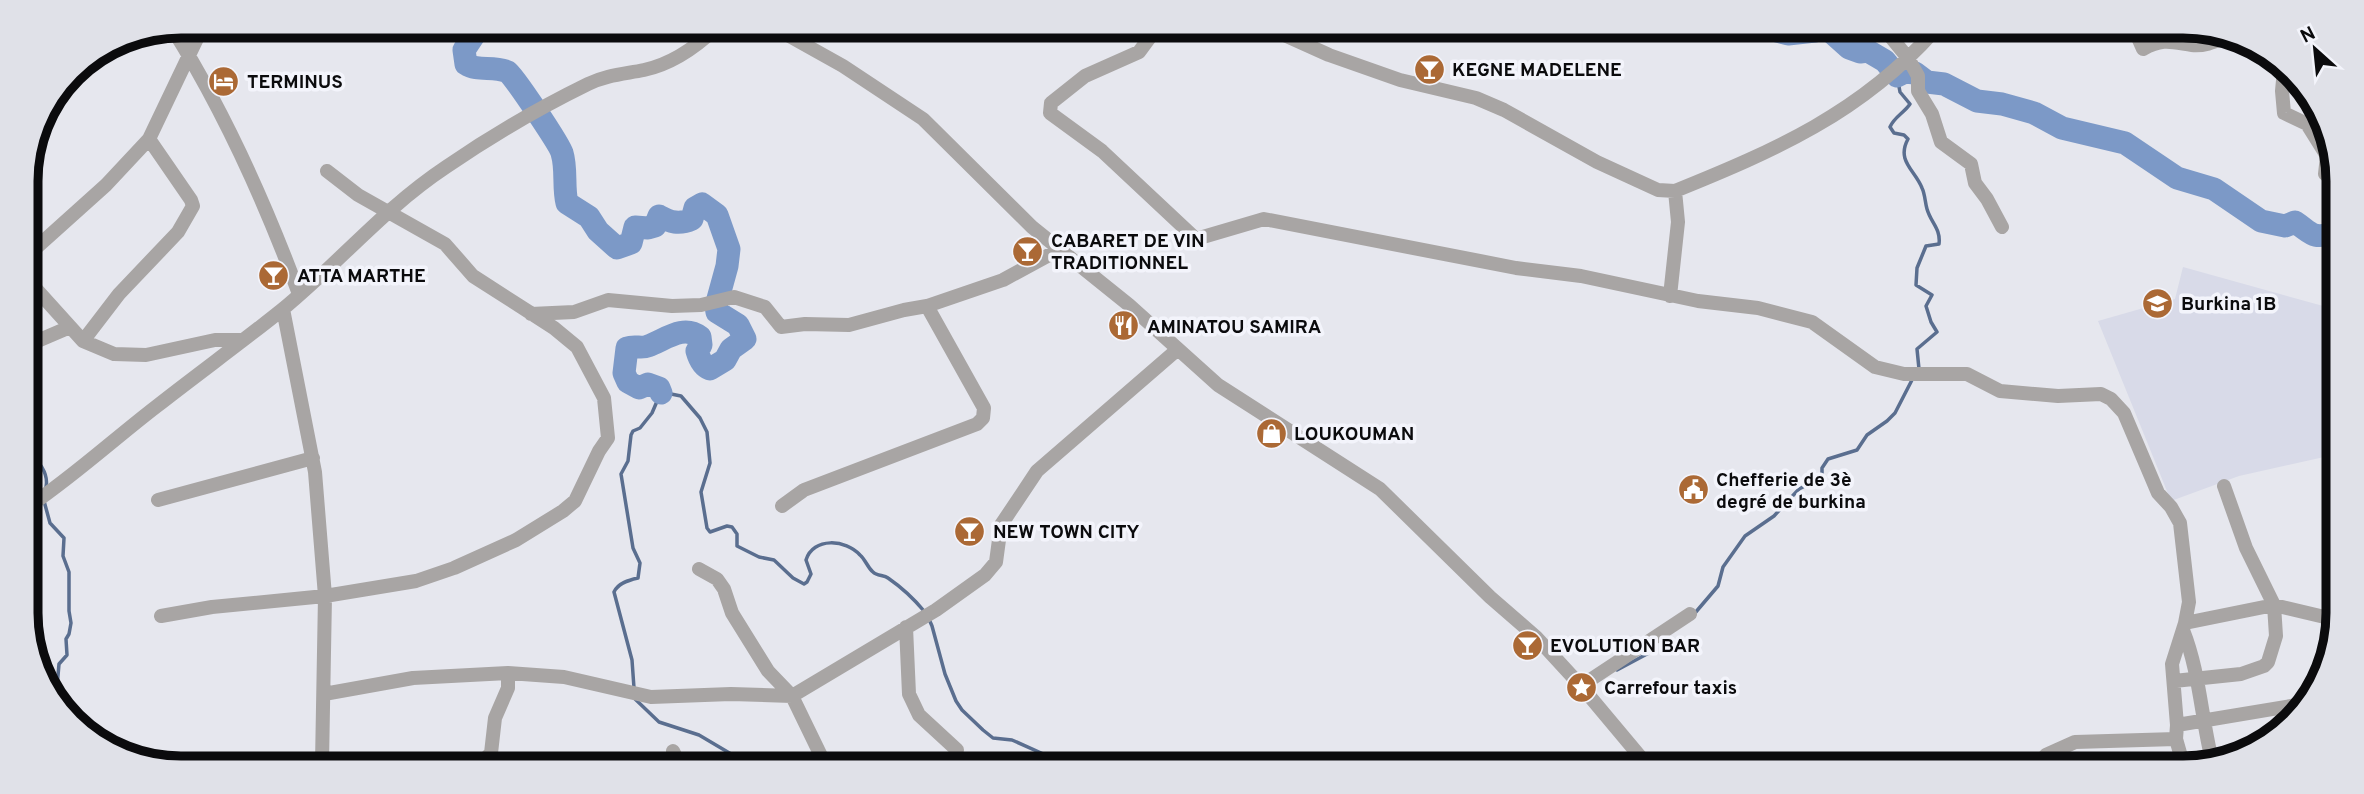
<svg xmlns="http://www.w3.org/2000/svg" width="2364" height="794" font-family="Overpass,sans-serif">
<rect width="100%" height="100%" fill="#e6e7ee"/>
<path fill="#d8dae8" d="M 2183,267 L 2334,309 L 2333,455 L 2239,476 L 2171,501 L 2098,321 L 2175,299 Z"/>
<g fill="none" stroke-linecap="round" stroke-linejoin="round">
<path stroke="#5a6e8f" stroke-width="3.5" d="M 1897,76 L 1900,92 L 1910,104 C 1904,113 1894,117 1890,127 L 1894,133 L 1904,135 L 1908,139 C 1896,161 1915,170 1922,188 C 1925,194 1925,202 1927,209 C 1931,223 1941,229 1939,244 L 1926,246 L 1917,268 L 1916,285 L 1932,295 L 1926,306 L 1931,322 L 1937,332 L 1917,349 L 1919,369
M 28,451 C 38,460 49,473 46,487
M 44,501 L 50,523 L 64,538 L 63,556 L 69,572 L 69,611 L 71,623 L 69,634 L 66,639 L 67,655 L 59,664 L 57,687 L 66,704 L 61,707
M 1695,613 L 1718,586 L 1723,567 L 1745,536 L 1774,516 L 1799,489 L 1815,481 L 1822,473 L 1822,468 L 1828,459 L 1857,450 L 1867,435 L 1887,421 L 1895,413 L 1913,378
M 928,617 L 932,626 L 945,674 L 956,701 L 962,710 L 983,730 L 993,738 L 1012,740 L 1050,757 L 1072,758 L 1094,765
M 1617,670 L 1647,654 L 1654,646
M 634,688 L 632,660 L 614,592 C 618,583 629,580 638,578 L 640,563 L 633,548 L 621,474 L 628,461 L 631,435 L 633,431 L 640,428 L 652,413 L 661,392 L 681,396 L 700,418 L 707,432 L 710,463 L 701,492 L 707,528 L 710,532 L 727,526 L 732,527 L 737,534 L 737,546 L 759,557 L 774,560 L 793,578 L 804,584 L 807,582 L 811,574 L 806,560 C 813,537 846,539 860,555 C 866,560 867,567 873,572 C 877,576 884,575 888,578 C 901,587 914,599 924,611
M 634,698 L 659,722 L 699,735 L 748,764"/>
<path stroke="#7c99c7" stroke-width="23" d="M 472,27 L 474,35 L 464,50 L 466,64 C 478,72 494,65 508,72 C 513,75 560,145 562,153 C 567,169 563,187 567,203 L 589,217 L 598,231 L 617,248 L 631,243 L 635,227 L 648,228 L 655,226 L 659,216 C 670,222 679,225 692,219 L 695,208 L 702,204 L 717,215 L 729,249 L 727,266 L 716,306 L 717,312 L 738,325 L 745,339 L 731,349 L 725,360 L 710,369 C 702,366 699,358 697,351 L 701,345 L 700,337 C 683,324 665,340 648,346 C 641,349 635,345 627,348 L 624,373 L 628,382 L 639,388 L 648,384 L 659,388 L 661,393
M 1773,30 L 1788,34 L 1815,31
M 1830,31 L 1849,48 L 1860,52 L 1868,51 L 1885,61 L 1897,76 L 1905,72 L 1915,73 L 1927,82 L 1944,84 L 1977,101 L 2002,104 L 2034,113 L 2062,128 L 2125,143 L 2177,178 L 2214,189 L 2261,221 L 2285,226 L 2295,222 C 2314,235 2311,238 2334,234"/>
<path stroke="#a8a5a4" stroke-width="14" d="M 172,28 C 224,111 265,202 299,294
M 775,28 L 843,66 L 923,119 L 1032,227 L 1129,305 L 1218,385 L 1380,489 L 1490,597 L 1536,637 L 1581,686 L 1648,766
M 1156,29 L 1139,52 L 1085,76 L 1051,103 L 1050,113 L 1102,151 L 1196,239 L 1264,219 L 1516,268 L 1581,276 L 1698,301 L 1758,308 L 1812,322 L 1875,367 L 1904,374 L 1967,374 L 2000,391 L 2058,396 L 2101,394 L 2111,399 L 2124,413 L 2158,493 L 2171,507 L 2180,523 L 2189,602 L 2185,623 L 2172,664 L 2177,725 L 2176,739 L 2184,767
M 1271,29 L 1329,55 L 1400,80 L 1476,98 L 1504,110 L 1597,162 L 1658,190 L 1675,191 C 1774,151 1861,113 1934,31
M 1886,31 L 1908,58 L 1918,76 L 1918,91 L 1932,114 L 1941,142 L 1971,164 L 1975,183 L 1987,199 L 2002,227
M 2135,31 L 2143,49 C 2163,38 2171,42 2192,45 C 2204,47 2219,40 2230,36
M 2284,70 L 2282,91 L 2284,113 L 2307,124 L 2327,156 L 2325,174
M 27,256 L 106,185 L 149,139 L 203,26
M 27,279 L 83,341 L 114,354 L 146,355 L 215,340 L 242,340
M 1670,296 L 1678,222 L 1675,191
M 283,309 L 315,472 L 325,596 L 416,581 L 454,568 L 516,540 L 563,511 L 575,501 L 599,451 L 608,438 L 604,398 L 577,347 L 554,328 L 473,276 L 445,244 L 358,195 L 327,171
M 531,314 L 574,312 L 608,300 L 672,306 L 701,305 L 734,297 L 765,307 L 781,327 L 805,324 L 849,325 L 904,310 L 927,306 L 1003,280 L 1060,249
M 83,341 L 119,294 L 178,232 L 193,206 L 191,200 L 149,139
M 28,345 L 70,327
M 158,500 L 313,458
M 782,506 L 804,490 L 977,424 L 983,418 L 984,408 L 927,306
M 28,507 C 74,476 114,439 157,406 C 199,373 242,342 283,309 C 340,262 383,209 446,167 C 491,136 539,108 588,84 C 606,75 624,74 644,70 C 672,64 696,47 716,28
M 699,569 L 717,579 L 724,589 L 732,613 L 768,671 L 792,696 L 825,764
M 161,616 L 212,607 L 325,596 L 322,763
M 2185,623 L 2274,605 L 2333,619
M 906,627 L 909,694 L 919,715 L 957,750
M 2183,630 C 2199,670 2201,714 2211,756
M 2174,681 L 2241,674 L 2264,666 L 2268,662 L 2276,636 L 2274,605 L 2246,548 L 2224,486
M 1581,686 L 1690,614
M 324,694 L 413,678 L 508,673 L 564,677 L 651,697 L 731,694 L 792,696 L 936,610 L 985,575 L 996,562 L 1001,525 L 1037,471 L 1178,349
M 2177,725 L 2297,705
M 673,751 L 679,764
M 481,763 L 491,753 L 495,718 L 508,688 L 508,673
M 2183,763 L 2237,750
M 2035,767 L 2046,755 L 2075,742 L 2176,739"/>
</g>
<defs>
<symbol id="bar-disc" viewBox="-11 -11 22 22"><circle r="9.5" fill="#ab6935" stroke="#f3f4fb"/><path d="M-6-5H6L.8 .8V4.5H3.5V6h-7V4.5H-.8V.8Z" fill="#fff"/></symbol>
<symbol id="hotel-disc" viewBox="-11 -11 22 22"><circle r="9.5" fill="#ab6935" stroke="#f3f4fb"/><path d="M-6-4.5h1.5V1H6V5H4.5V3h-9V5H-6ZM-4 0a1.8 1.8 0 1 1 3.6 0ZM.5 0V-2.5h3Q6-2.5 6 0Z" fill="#fff"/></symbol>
<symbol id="school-disc" viewBox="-11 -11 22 22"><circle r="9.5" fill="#ab6935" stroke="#f3f4fb"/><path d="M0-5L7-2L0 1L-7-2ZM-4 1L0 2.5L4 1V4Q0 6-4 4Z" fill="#fff"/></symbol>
<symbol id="restaurant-disc" viewBox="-11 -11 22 22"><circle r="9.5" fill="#ab6935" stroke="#f3f4fb"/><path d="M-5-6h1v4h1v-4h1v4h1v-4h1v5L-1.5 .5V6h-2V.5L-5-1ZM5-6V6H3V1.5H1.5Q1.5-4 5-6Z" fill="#fff"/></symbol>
<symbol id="shop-disc" viewBox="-11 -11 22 22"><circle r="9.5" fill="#ab6935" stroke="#f3f4fb"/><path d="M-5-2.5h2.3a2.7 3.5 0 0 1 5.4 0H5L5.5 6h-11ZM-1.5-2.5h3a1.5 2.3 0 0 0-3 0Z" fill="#fff"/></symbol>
<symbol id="civic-disc" viewBox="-11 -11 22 22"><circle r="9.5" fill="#ab6935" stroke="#f3f4fb"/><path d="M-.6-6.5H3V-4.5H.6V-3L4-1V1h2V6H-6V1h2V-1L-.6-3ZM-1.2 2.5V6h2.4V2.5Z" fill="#fff"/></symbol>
<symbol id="sight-disc" viewBox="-11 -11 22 22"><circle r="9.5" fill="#ab6935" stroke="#f3f4fb"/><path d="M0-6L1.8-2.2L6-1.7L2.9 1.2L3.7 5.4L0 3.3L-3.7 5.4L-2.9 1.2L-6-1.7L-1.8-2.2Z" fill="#fff"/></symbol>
</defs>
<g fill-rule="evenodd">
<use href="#bar-disc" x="1412" y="52" width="35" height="35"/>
<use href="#hotel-disc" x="206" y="64" width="35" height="35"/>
<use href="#bar-disc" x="1010" y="234" width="35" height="35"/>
<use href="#bar-disc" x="256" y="258" width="35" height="35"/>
<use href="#school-disc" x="2140" y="286" width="35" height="35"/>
<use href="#restaurant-disc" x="1106" y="308" width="35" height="35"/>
<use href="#shop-disc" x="1254" y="416" width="35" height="35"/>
<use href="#civic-disc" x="1676" y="472" width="35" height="35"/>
<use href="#bar-disc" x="952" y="514" width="35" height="35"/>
<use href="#bar-disc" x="1510" y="628" width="35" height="35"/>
<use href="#sight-disc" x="1564" y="670" width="35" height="35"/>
</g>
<g text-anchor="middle" stroke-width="7" stroke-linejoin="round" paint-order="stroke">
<g font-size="19" font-weight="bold" fill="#0b0b0d" stroke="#f3f4fb" text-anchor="start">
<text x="1452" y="76">KEGNE MADELENE</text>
<text x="247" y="88">TERMINUS</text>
<text x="1051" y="247">CABARET DE VIN<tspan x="1051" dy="22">TRADITIONNEL</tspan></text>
<text x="297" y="282">ATTA MARTHE</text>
<text x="2181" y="310">Burkina 1B</text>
<text x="1147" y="333">AMINATOU SAMIRA</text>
<text x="1294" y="440">LOUKOUMAN</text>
<text x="1716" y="486">Chefferie de 3è<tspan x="1716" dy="22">degré de burkina</tspan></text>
<text x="993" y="538">NEW TOWN CITY</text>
<text x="1550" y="652">EVOLUTION BAR</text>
<text x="1604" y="694">Carrefour taxis</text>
</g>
</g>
<path d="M0 0H2364V794H0ZM181 38H2183A143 143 0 0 1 2326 181V613A143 143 0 0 1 2183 756H181A143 143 0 0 1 38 613V181A143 143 0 0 1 181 38Z" fill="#e0e1e8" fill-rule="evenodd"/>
<path fill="none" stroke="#0b0b0d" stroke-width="9" d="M181 38H2183A143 143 0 0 1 2326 181V613A143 143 0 0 1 2183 756H181A143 143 0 0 1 38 613V181A143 143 0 0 1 181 38Z"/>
<g transform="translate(2315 49) rotate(333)" stroke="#f3f4fb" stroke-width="5" paint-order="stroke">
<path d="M0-5L12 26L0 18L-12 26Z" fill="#0b0b0d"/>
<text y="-10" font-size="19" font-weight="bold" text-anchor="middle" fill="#0b0b0d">N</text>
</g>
</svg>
